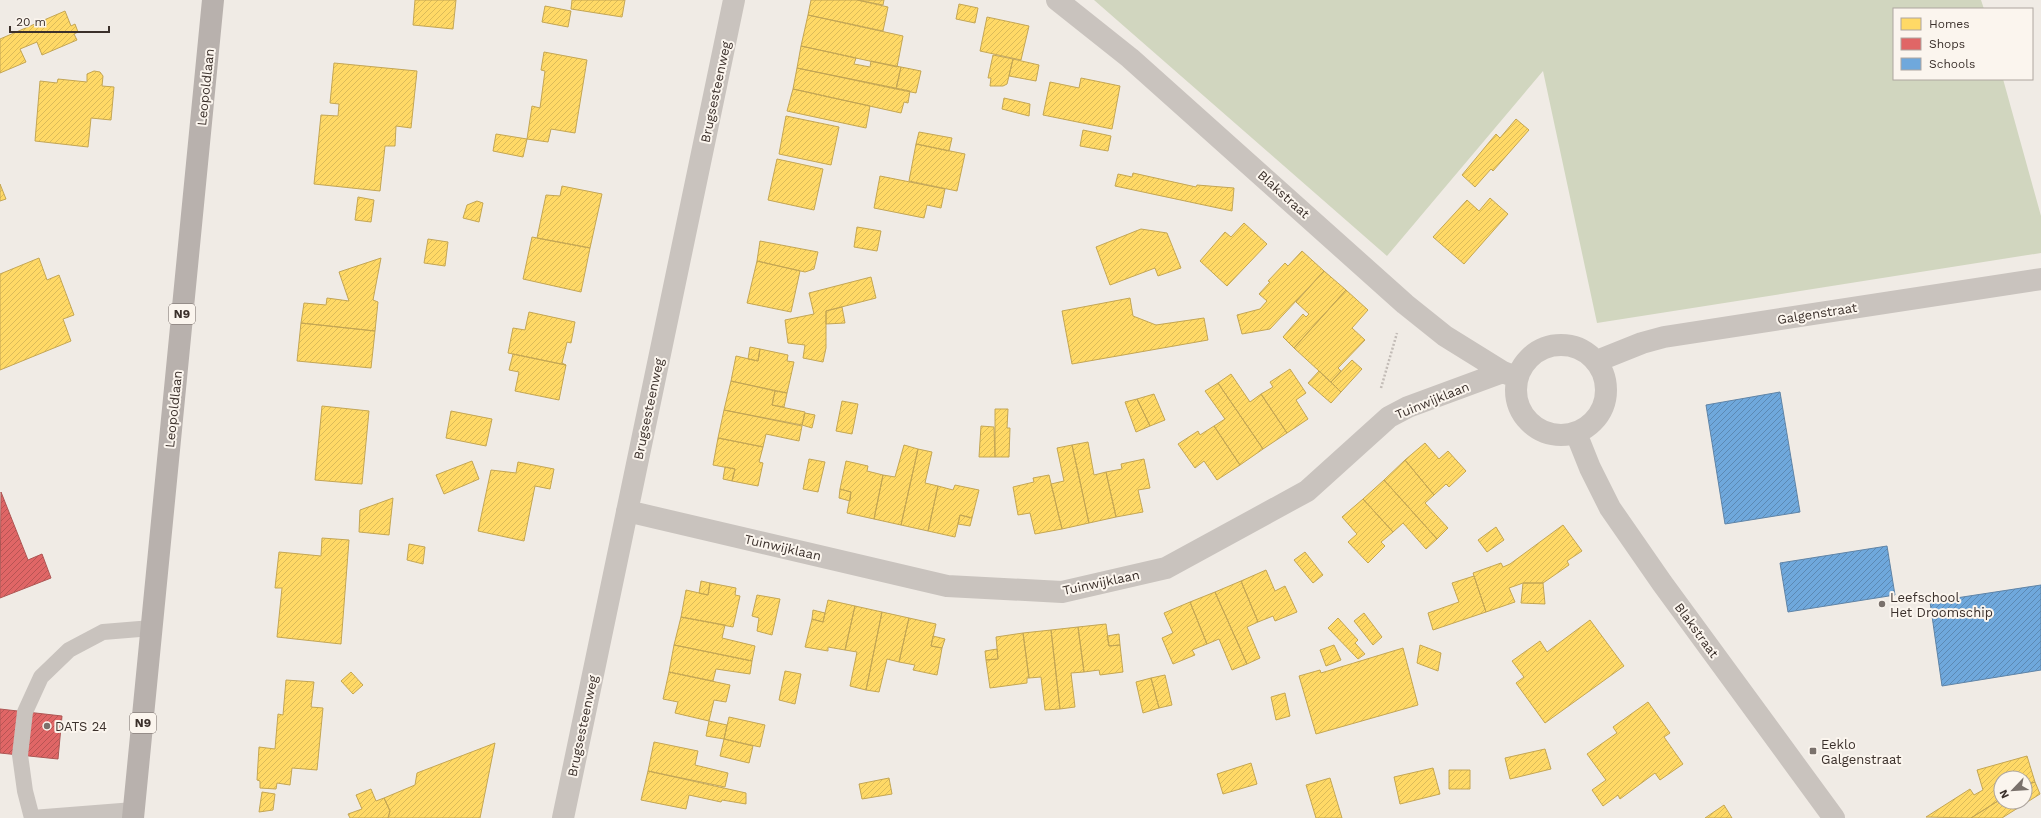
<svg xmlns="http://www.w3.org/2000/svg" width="2041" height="818" font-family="'Work Sans',sans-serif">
<defs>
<pattern id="homes-hatch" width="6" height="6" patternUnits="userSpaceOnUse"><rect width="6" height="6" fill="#ffd966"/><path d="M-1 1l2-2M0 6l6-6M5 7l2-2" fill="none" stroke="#dbbb59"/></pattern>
<pattern id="shops-hatch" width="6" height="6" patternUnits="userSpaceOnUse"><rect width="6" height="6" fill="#e06666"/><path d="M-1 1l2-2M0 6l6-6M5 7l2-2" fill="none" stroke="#b75454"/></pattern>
<pattern id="schools-hatch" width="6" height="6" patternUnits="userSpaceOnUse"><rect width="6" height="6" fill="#6fa8dc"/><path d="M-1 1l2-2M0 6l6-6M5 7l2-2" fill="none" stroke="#5c89b3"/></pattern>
</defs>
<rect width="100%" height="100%" fill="#f0ebe5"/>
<path fill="#d1d6bf" d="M 1094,0 L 1981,0 L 1984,9 L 1894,9 L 1894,79 L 2003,79 L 2041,216 L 2041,253 L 1597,323 L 1543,71 L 1387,256 Z"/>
<path fill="url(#homes-hatch)" stroke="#c4a654" d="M 415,0 L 456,0 L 453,29 L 413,25 Z
M 572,0 L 625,0 L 622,17 L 571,9 Z
M 811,0 L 857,0 L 888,7 L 883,31 L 808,15 Z
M 857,0 L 884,0 L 883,5 Z
M 959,4 L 978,8 L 975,23 L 956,19 Z
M 545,6 L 571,11 L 568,27 L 542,22 Z
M 65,11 L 71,26 L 75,24 L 78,32 L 74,34 L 77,40 L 42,55 L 37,42 L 20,49 L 26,62 L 0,73 L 0,39 Z
M 808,15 L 903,36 L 897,67 L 801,46 Z
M 987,17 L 1029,26 L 1021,60 L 980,51 Z
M 801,46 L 856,58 L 854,64 L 870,67 L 871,61 L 901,67 L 896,89 L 797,68 Z
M 544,52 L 587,60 L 575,133 L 551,129 L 548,142 L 527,139 L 532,106 L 540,108 L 545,71 L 541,70 Z
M 993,55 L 1013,59 L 1007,84 L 1003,86 L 990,86 L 991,78 L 988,78 Z
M 1013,59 L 1039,65 L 1036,81 L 1009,76 Z
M 334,63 L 417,71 L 411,128 L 396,126 L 395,146 L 385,146 L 380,191 L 314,184 L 321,115 L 338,116 L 339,104 L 330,103 Z
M 901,67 L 921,71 L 916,93 L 896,89 Z
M 797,68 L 910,91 L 908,103 L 904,102 L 901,113 L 793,89 Z
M 94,71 L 100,72 L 103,76 L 102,86 L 114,87 L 111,120 L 91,118 L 88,147 L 35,141 L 40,81 L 57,83 L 58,79 L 87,82 L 87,74 Z
M 1081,78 L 1120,86 L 1112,129 L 1043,115 L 1050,82 L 1079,88 Z
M 793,89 L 870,106 L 866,128 L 787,111 Z
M 1004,98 L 1030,104 L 1029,116 L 1002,109 Z
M 786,116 L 839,127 L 831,165 L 779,154 Z
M 1516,119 L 1529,130 L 1493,171 L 1491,169 L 1475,187 L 1462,175 L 1496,134 L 1500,138 Z
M 1083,130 L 1111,136 L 1108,151 L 1080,146 Z
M 919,132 L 952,138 L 949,151 L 916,144 Z
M 496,134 L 527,139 L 523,157 L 493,151 Z
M 916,144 L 965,154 L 957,191 L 909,181 Z
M 777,159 L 823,169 L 814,210 L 768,200 Z
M 1133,173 L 1196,187 L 1197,185 L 1234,188 L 1232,211 L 1115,186 L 1118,174 L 1132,177 Z
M 880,176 L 945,189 L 941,208 L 927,205 L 924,218 L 874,208 Z
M 0,184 L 6,199 L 0,201 Z
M 562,186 L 602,194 L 590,248 L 537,238 L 546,195 L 560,196 Z
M 358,197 L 374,200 L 371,222 L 355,220 Z
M 1490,198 L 1508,214 L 1464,264 L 1433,237 L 1467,200 L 1479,211 Z
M 477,201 L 483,203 L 479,222 L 463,218 L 467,205 Z
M 1244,223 L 1267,244 L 1227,286 L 1200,261 L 1225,232 L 1231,237 Z
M 857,227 L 881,231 L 877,251 L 854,247 Z
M 1141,229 L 1167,233 L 1181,268 L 1158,276 L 1155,268 L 1110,285 L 1096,247 Z
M 532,237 L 590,248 L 581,292 L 523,279 Z
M 428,239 L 448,242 L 445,266 L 424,263 Z
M 760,241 L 818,252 L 814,269 L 805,272 L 757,261 Z
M 1302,251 L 1324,271 L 1270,329 L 1242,334 L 1237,315 L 1260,309 L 1267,301 L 1259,294 L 1270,282 L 1268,281 L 1285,263 L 1288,266 Z
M 39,258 L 47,280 L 59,275 L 74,315 L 63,319 L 71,341 L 0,370 L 0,274 Z
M 381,258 L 373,300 L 378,302 L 375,331 L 301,323 L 304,303 L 326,305 L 327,298 L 349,301 L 339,272 Z
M 757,261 L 800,271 L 791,312 L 747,303 Z
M 1324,271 L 1346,290 L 1294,348 L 1283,337 L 1303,314 L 1306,317 L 1309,314 L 1296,302 Z
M 871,277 L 876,298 L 826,311 L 826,348 L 823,362 L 803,358 L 805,345 L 788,343 L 785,320 L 814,314 L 809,293 Z
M 1346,290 L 1368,310 L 1352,328 L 1365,340 L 1338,368 L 1341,371 L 1331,382 L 1294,348 Z
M 1130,298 L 1133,316 L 1156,325 L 1204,318 L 1208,340 L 1072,364 L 1062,311 Z
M 842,307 L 845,323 L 826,324 L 826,311 Z
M 529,312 L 575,322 L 571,343 L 567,342 L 562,363 L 566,365 L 508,353 L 513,328 L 525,330 Z
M 301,323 L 375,331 L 371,368 L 297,361 Z
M 750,347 L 760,349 L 758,361 L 748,359 Z
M 760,349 L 788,355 L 787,361 L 794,362 L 787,393 L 731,381 L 736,356 L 758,361 Z
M 513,354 L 566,365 L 559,400 L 515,391 L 519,372 L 509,370 Z
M 1352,360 L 1362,369 L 1341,392 L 1331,382 Z
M 1290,369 L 1306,393 L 1296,400 L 1308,419 L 1287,433 L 1261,394 L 1273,387 L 1270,382 Z
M 1319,371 L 1341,392 L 1331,403 L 1308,383 Z
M 1231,374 L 1250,402 L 1261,394 L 1287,433 L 1263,449 L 1218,383 Z
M 731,381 L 775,391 L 772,405 L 805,412 L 802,425 L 724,410 Z
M 1218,383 L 1263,449 L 1240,465 L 1214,426 L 1225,419 L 1205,391 Z
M 775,391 L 787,393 L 784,407 L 772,405 Z
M 1154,394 L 1165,420 L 1150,426 L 1137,399 Z
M 1137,399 L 1150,426 L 1136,432 L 1125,402 Z
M 842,401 L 858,404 L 852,434 L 836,431 Z
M 322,406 L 369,411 L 362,484 L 315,480 Z
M 995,409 L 1008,409 L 1007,428 L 1010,428 L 1009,457 L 995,457 Z
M 724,410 L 802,426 L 799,441 L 766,434 L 763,447 L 718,438 Z
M 451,411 L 492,419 L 486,446 L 446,438 Z
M 805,413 L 815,415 L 812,428 L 802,425 Z
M 981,426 L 994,427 L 995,457 L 979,457 Z
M 1214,426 L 1240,465 L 1217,480 L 1204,461 L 1195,468 L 1178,444 L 1198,431 L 1200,435 Z
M 718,438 L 763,447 L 759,462 L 763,463 L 758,486 L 732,481 L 735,469 L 713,465 Z
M 1088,442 L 1094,475 L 1106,472 L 1116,517 L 1089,523 L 1072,445 Z
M 1425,443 L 1439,459 L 1448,451 L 1466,471 L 1449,487 L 1446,484 L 1434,495 L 1405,460 Z
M 904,445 L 918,449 L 901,525 L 874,519 L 883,475 L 895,477 Z
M 1072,445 L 1089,523 L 1062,529 L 1051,484 L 1064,481 L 1057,448 Z
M 918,449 L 932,452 L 925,483 L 938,486 L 928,531 L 901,525 Z
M 809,459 L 825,462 L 818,492 L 803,489 Z
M 1144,459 L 1150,488 L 1138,490 L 1143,512 L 1116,517 L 1106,472 L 1122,469 L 1121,464 Z
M 1405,460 L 1434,495 L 1425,503 L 1448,528 L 1437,539 L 1384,480 Z
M 472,461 L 479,479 L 444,494 L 436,475 Z
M 846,461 L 868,466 L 867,471 L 883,475 L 874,519 L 847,513 L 851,492 L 840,489 Z
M 518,462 L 554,469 L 550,489 L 535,486 L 524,541 L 478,531 L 491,470 L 516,473 Z
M 725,467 L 735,469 L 732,481 L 723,479 Z
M 1049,475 L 1062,529 L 1035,534 L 1030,513 L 1018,515 L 1013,487 L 1034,482 L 1033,478 Z
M 1384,480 L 1437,539 L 1426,549 L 1403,523 L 1393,532 L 1363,499 Z
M 955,485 L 979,490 L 972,518 L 960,515 L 955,537 L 928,531 L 938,486 L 953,490 Z
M 840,489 L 851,492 L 850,501 L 839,498 Z
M 393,498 L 389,535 L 359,532 L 360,510 Z
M 1363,499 L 1393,532 L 1381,542 L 1385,546 L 1368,563 L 1348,542 L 1357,534 L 1342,517 Z
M 960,515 L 972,518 L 970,526 L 958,524 Z
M 1563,525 L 1582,551 L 1567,561 L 1569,565 L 1543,583 L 1523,583 L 1509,588 L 1515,602 L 1486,612 L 1473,573 L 1501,563 L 1503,567 L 1510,564 Z
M 1496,527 L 1504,540 L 1487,552 L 1478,540 Z
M 322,538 L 349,540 L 341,644 L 277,637 L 282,588 L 275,588 L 279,552 L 321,556 Z
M 409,544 L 425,547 L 423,564 L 407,560 Z
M 1305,552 L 1323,575 L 1313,583 L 1294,560 Z
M 1266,570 L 1275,591 L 1285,586 L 1297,612 L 1275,621 L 1273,616 L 1258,622 L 1241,581 Z
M 1474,576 L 1486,612 L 1433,630 L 1428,613 L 1459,602 L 1452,583 Z
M 701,581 L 710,583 L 708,595 L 699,593 Z
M 1241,581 L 1258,622 L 1247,627 L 1260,658 L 1247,664 L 1215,592 Z
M 710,583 L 736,588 L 735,595 L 740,596 L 733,627 L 681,617 L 686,590 L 708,595 Z
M 1523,583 L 1543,583 L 1545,604 L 1521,603 Z
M 1215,592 L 1247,664 L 1232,670 L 1219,639 L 1207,644 L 1190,602 Z
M 757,595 L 780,599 L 772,635 L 757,631 L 759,618 L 752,616 Z
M 828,600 L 855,606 L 845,650 L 828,647 L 828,651 L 805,647 L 812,619 L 823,622 Z
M 1190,602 L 1207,644 L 1192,650 L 1195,655 L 1173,664 L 1162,638 L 1173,633 L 1164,613 Z
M 855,606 L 882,612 L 866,690 L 850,686 L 857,652 L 845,650 Z
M 813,610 L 825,613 L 823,622 L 812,619 Z
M 882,612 L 909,618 L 899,662 L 887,659 L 879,692 L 866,690 Z
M 1364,613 L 1382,637 L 1373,645 L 1354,621 Z
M 681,617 L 725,625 L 722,638 L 755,646 L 752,661 L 674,645 Z
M 909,618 L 936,624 L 931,646 L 942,648 L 937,675 L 913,670 L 915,665 L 899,662 Z
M 1338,618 L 1358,640 L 1355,643 L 1365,654 L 1358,659 L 1328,628 Z
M 1590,620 L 1624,666 L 1545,723 L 1516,683 L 1524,677 L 1512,661 L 1540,641 L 1547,652 Z
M 1106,624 L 1109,646 L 1120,645 L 1123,672 L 1100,675 L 1099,670 L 1084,672 L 1078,627 Z
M 1078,627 L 1084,672 L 1071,673 L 1075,707 L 1060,709 L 1051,630 Z
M 1051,630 L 1060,709 L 1045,710 L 1041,677 L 1029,678 L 1023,633 Z
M 1023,633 L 1029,678 L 1027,678 L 1027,683 L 990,688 L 986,660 L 998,659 L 996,637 Z
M 1119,634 L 1120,645 L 1109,646 L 1107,636 Z
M 933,636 L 945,639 L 942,648 L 931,646 Z
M 674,645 L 752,661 L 750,674 L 716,669 L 713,681 L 669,672 Z
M 1334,645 L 1341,660 L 1326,666 L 1320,650 Z
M 1420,645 L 1441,653 L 1438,671 L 1417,663 Z
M 1403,648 L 1418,705 L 1316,734 L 1299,676 L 1320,670 L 1321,673 Z
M 997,649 L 998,659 L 986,660 L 985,651 Z
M 785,671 L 801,674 L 795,704 L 779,700 Z
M 351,672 L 363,685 L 353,694 L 341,681 Z
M 669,672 L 730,685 L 726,702 L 714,700 L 709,721 L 675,713 L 678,702 L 663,699 Z
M 1165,675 L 1172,705 L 1159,708 L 1151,678 Z
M 1151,678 L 1159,708 L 1143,713 L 1136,682 Z
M 286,680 L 314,682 L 311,707 L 323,708 L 317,770 L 292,768 L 290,785 L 277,783 L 276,789 L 260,788 L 260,781 L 257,780 L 259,747 L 275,749 L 278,714 L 283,715 Z
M 1285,693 L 1290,716 L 1276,720 L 1271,697 Z
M 1648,702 L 1670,733 L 1664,737 L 1683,764 L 1660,780 L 1655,773 L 1620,799 L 1618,795 L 1603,806 L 1592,790 L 1606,780 L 1587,754 L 1617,733 L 1613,727 Z
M 729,717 L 765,725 L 760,747 L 724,739 Z
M 709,721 L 727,725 L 724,739 L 706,736 Z
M 724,739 L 753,746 L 749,763 L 720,756 Z
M 654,742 L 698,751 L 695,765 L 728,773 L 725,787 L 648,771 Z
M 495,743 L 480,818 L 388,818 L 390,811 L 384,798 L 415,785 L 417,773 Z
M 1545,749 L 1551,769 L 1510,779 L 1505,758 Z
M 2027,756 L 2035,782 L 2025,785 L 2025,778 L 2001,778 L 2001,799 L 1971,818 L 1926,817 L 1970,789 L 1974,795 L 1983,790 L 1977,770 Z
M 1251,763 L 1257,784 L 1223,794 L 1217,774 Z
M 1433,768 L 1440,794 L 1400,804 L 1394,777 Z
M 1449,770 L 1470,770 L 1470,789 L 1449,789 Z
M 648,771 L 746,793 L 746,804 L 722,800 L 721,802 L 689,795 L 686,809 L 641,800 Z
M 889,778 L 892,794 L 862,799 L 859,784 Z
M 1330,778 L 1342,818 L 1316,818 L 1306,785 Z
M 2035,782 L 2040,794 L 2002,818 L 1971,818 L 2001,799 L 2001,802 L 2025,802 L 2025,785 Z
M 371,789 L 376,801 L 384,798 L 390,811 L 388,818 L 350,818 L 348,814 L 362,809 L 356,795 Z
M 262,792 L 275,794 L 273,810 L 259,812 Z
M 1724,805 L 1732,818 L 1705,818 Z"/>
<path fill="url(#shops-hatch)" stroke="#ae5654" d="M 1,492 L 28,560 L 42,554 L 51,578 L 0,598 Z
M 0,709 L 62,716 L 58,759 L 0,753 Z"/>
<path fill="url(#schools-hatch)" stroke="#5f84a7" d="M 1780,392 L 1800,512 L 1725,524 L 1706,405 Z
M 1887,546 L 1895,595 L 1788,612 L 1780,563 Z
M 2041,585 L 2041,670 L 1942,686 L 1930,602 Z"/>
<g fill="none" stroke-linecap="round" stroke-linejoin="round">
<path stroke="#c2bbb6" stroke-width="2.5" stroke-dasharray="2 2" stroke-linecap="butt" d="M 1381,388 L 1397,333"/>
<path stroke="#c9c3be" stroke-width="16" d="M 134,810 L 32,818 L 25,791 L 20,755 L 25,712 L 41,677 L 69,650 L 103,632 L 152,628"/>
<path stroke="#c9c3be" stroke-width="22" d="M 1057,0 L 1130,58 L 1405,304 L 1445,336 L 1503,372 L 1513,376
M1516 390a45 45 0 1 1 90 0a45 45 0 1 1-90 0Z
M 1597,361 L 1642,343 L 1664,337 L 2041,279
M 1576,433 L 1590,468 L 1610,508 L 1662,583 L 1834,818
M 627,511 L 947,586 L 1062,592 L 1166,568 L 1307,491 L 1389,417 L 1408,407 L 1503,372
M 563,818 L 734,0"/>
<path stroke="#b8b1ad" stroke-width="22" d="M 133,818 L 213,0"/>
</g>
<g fill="#7a716c" stroke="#fbf5ee" stroke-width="1.5">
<circle cx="1882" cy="604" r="4"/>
<circle cx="47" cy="726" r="4"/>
<rect x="1809" y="747" width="8" height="8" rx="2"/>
</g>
<g text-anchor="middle" stroke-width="4" stroke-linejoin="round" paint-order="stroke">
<g fill="#fbf5ee" stroke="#756b66" stroke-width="1">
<rect x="169" y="304" width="26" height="20" rx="3"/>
<rect x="130" y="713" width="26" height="20" rx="3"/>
</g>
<g font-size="12" font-weight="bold" fill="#3b302b">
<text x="182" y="318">N9</text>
<text x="143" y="727">N9</text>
</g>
<g font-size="13" fill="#3b302b" stroke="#fbf5ee">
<text transform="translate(205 87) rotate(-84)" y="5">Leopoldlaan</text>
<text transform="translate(715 92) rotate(-78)" y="5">Brugsesteenweg</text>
<text transform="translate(1284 194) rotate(42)" y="5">Blakstraat</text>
<text transform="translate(1817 313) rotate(-9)" y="5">Galgenstraat</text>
<text transform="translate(1432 400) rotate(-22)" y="5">Tuinwijklaan</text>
<text transform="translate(173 409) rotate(-84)" y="5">Leopoldlaan</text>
<text transform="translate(648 409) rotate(-78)" y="5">Brugsesteenweg</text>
<text transform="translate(783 547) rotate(13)" y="5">Tuinwijklaan</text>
<text transform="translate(1101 582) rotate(-12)" y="5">Tuinwijklaan</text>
<text transform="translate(1697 630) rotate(54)" y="5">Blakstraat</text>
<text transform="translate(582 726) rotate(-78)" y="5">Brugsesteenweg</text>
</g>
<g font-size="13" fill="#3b302b" stroke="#fbf5ee" text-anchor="start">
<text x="1890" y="602">Leefschool<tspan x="1890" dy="15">Het Droomschip</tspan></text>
<text x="55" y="731">DATS 24</text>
<text x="1821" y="749">Eeklo<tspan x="1821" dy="15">Galgenstraat</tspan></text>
</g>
</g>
<rect x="1893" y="8" width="140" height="72" fill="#fbf5ee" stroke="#aea6a0"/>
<rect x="1901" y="18" width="20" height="12" fill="#ffd966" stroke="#aea6a0"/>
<text x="1929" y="28" font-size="12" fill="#3b302b">Homes</text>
<rect x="1901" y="38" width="20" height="12" fill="#e06666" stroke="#aea6a0"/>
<text x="1929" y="48" font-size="12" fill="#3b302b">Shops</text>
<rect x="1901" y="58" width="20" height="12" fill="#6fa8dc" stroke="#aea6a0"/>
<text x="1929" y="68" font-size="12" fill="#3b302b">Schools</text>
<g transform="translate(2013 790) rotate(245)"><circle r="19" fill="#fbf5ee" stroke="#aea6a0"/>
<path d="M0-3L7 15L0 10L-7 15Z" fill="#7a716c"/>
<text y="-6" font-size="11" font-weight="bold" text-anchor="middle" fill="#3b302b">N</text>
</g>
<path d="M10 26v6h99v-6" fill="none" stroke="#3b302b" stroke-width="2"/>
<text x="16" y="26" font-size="12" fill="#3b302b" stroke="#fbf5ee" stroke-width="3" paint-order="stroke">20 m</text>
</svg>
